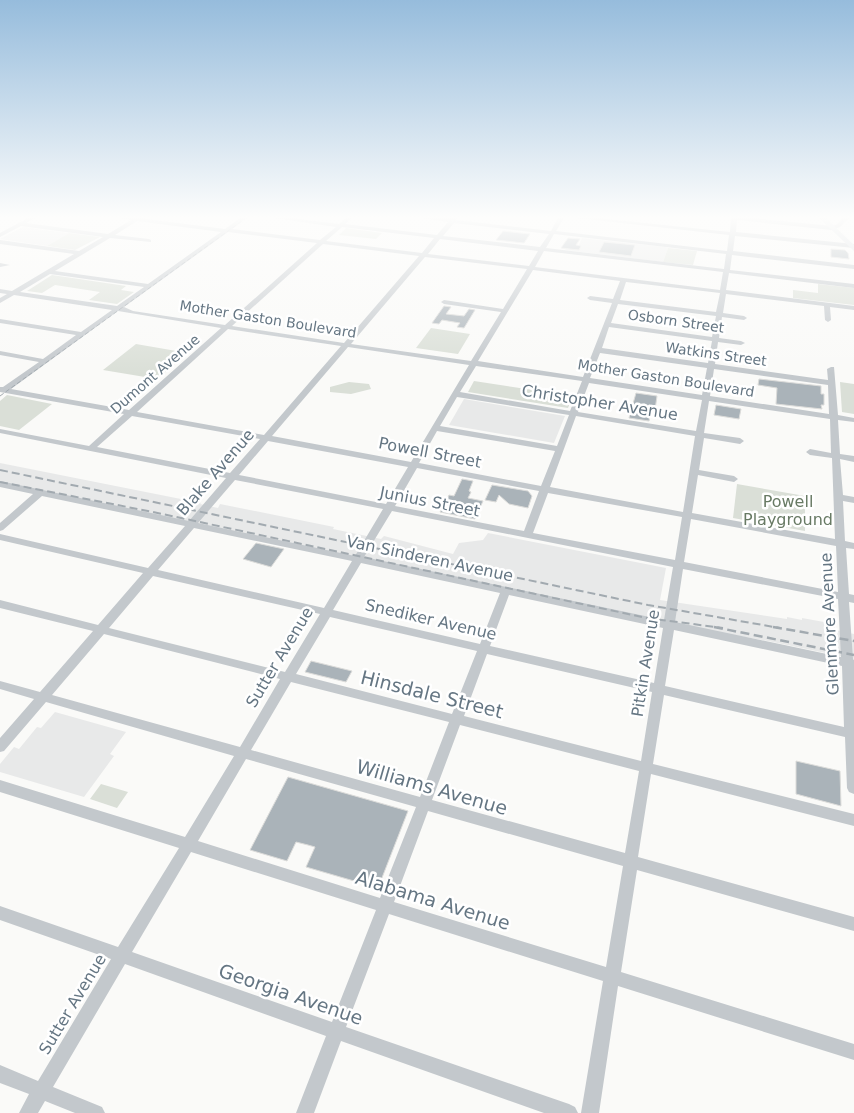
<svg xmlns="http://www.w3.org/2000/svg" width="854" height="1113" font-family="'DejaVu Sans',sans-serif">
<rect width="100%" height="100%" fill="#fafaf8"/>
<path fill="#e8e9e9" d="M 23,227 L 67,233 L 69,233 L 47,246 L 0,239 Z
M 582,238 L 665,247 L 668,248 L 663,262 L 565,250 L 569,244 L 579,245 Z
M 464,399 L 565,416 L 554,443 L 449,425 Z
M 0,463 L 201,503 L 200,504 L 218,508 L 220,504 L 334,527 L 333,529 L 381,539 L 384,536 L 453,554 L 459,543 L 483,540 L 488,533 L 666,568 L 660,600 L 787,619 L 787,617 L 802,620 L 802,618 L 835,624 L 835,630 L 854,634 L 854,659 L 768,641 L 685,627 L 0,482 Z
M 55,712 L 126,732 L 110,754 L 114,756 L 84,797 L 0,772 L 0,764 L 14,747 L 19,749 L 37,727 L 41,728 Z"/>
<path fill="#dadfd7" d="M 346,228 L 382,233 L 376,239 L 339,235 Z
M 69,233 L 100,237 L 75,250 L 47,246 Z
M 668,248 L 697,251 L 693,265 L 663,262 Z
M 52,275 L 126,286 L 121,290 L 134,292 L 117,304 L 89,300 L 100,292 L 55,285 L 42,293 L 27,291 Z
M 818,284 L 854,288 L 854,305 L 793,298 L 793,290 L 818,293 Z
M 431,328 L 470,334 L 458,354 L 416,348 Z
M 136,344 L 188,353 L 157,379 L 103,370 Z
M 474,381 L 573,396 L 568,408 L 468,392 Z
M 349,382 L 369,384 L 371,389 L 351,394 L 330,392 L 330,387 Z
M 840,382 L 854,384 L 854,414 L 842,412 Z
M 7,395 L 52,404 L 19,430 L 0,426 L 0,401 Z
M 737,484 L 805,496 L 805,531 L 733,518 Z
M 101,784 L 128,792 L 117,808 L 90,799 Z"/>
<path fill="#aab3b9" stroke="#dcdcda" d="M 503,231 L 530,234 L 524,243 L 496,240 Z
M 568,238 L 580,239 L 576,245 L 581,246 L 579,250 L 561,248 Z
M 604,242 L 635,245 L 631,256 L 599,252 Z
M 831,249 L 845,250 L 848,253 L 849,259 L 831,257 Z
M 444,306 L 451,307 L 446,314 L 464,316 L 469,309 L 475,310 L 464,328 L 457,327 L 460,323 L 442,320 L 439,324 L 432,323 Z
M 759,379 L 821,386 L 821,394 L 824,394 L 824,405 L 821,405 L 822,409 L 776,404 L 777,388 L 758,385 Z
M 636,393 L 657,396 L 654,417 L 650,416 L 649,421 L 629,418 Z
M 716,405 L 741,409 L 739,419 L 714,415 Z
M 462,479 L 473,481 L 469,491 L 471,492 L 468,498 L 483,501 L 475,519 L 440,512 L 449,495 L 454,496 Z
M 492,485 L 528,491 L 532,496 L 528,508 L 509,504 L 499,495 L 496,502 L 485,500 Z
M 256,543 L 284,549 L 271,567 L 243,559 Z
M 311,661 L 352,671 L 346,682 L 305,672 Z
M 796,761 L 840,771 L 841,806 L 796,794 Z
M 288,777 L 408,811 L 378,888 L 306,867 L 315,847 L 308,845 L 296,842 L 287,861 L 250,850 Z"/>
<g fill="none" stroke-linecap="round" stroke-linejoin="round">
<path fill="#c3c8cc" fill-rule="evenodd" d="M 28,218 L 35,218 L 26,223 L 108,234 L 131,220 L 122,218 L 139,218 L 225,229 L 240,218 L 247,218 L 232,229 L 320,240 L 336,227 L 274,218 L 292,218 L 339,224 L 346,218 L 352,218 L 345,224 L 437,235 L 448,222 L 422,218 L 458,218 L 456,220 L 551,231 L 558,218 L 564,218 L 556,231 L 727,251 L 729,235 L 577,218 L 597,218 L 730,232 L 731,218 L 751,218 L 832,226 L 836,225 L 843,218 L 849,218 L 840,227 L 832,230 L 737,220 L 736,232 L 854,244 L 854,248 L 735,236 L 733,251 L 854,265 L 854,269 L 732,255 L 730,270 L 854,284 L 854,288 L 729,273 L 726,290 L 854,306 L 854,310 L 830,307 L 831,320 L 828,322 L 825,320 L 824,306 L 726,294 L 723,313 L 744,316 L 747,318 L 744,320 L 722,317 L 719,338 L 741,341 L 745,343 L 741,345 L 718,342 L 715,364 L 828,380 L 827,369 L 831,367 L 834,367 L 838,415 L 854,418 L 854,422 L 838,420 L 840,454 L 854,456 L 854,462 L 840,459 L 843,495 L 854,497 L 854,503 L 843,501 L 845,541 L 854,543 L 854,549 L 846,548 L 849,594 L 854,595 L 854,603 L 849,602 L 853,659 L 854,660 L 854,794 L 849,792 L 847,788 L 845,737 L 664,695 L 653,764 L 854,814 L 854,826 L 651,774 L 638,857 L 854,917 L 854,931 L 637,870 L 621,972 L 854,1044 L 854,1060 L 618,986 L 599,1113 L 581,1113 L 603,981 L 389,914 L 346,1027 L 569,1104 L 575,1107 L 578,1113 L 544,1113 L 341,1041 L 314,1113 L 296,1113 L 326,1036 L 125,964 L 53,1087 L 102,1107 L 105,1113 L 75,1113 L 45,1101 L 38,1113 L 19,1113 L 29,1094 L 0,1083 L 0,1065 L 38,1081 L 111,959 L 0,920 L 0,906 L 118,947 L 179,848 L 0,792 L 0,780 L 185,837 L 234,756 L 46,702 L 4,751 L 0,752 L 0,738 L 34,699 L 0,689 L 0,681 L 40,692 L 93,631 L 0,608 L 0,600 L 98,625 L 143,573 L 0,540 L 0,534 L 148,568 L 185,526 L 42,496 L 3,530 L 0,531 L 0,523 L 33,494 L 0,487 L 0,481 L 189,521 L 226,478 L 0,433 L 0,429 L 89,446 L 124,414 L 0,392 L 0,387 L 3,387 L 39,362 L 0,355 L 0,351 L 43,359 L 76,335 L 0,323 L 0,319 L 81,332 L 112,310 L 14,295 L 0,303 L 0,298 L 7,294 L 0,293 L 0,289 L 12,291 L 74,254 L 0,244 L 0,240 L 79,251 L 103,237 L 21,226 L 0,237 L 0,233 ZM 137,221 L 221,232 L 148,284 L 55,271 L 110,238 L 151,242 L 151,240 L 149,239 L 115,235 ZM 454,223 L 549,234 L 540,247 L 443,236 ZM 342,227 L 434,238 L 422,253 L 326,241 ZM 228,232 L 317,243 L 225,325 L 133,311 L 124,307 ZM 554,234 L 726,254 L 724,269 L 546,248 ZM 440,239 L 538,251 L 529,266 L 428,254 ZM 323,244 L 419,256 L 344,343 L 232,326 ZM 544,251 L 723,272 L 720,290 L 535,267 ZM 425,257 L 527,269 L 503,309 L 444,300 L 441,302 L 444,304 L 501,312 L 471,361 L 351,344 ZM 533,270 L 620,281 L 613,299 L 590,296 L 587,298 L 590,300 L 612,303 L 583,377 L 478,361 ZM 50,274 L 144,287 L 117,306 L 20,292 ZM 626,282 L 720,293 L 716,312 L 620,300 ZM 618,304 L 716,316 L 712,337 L 611,323 ZM 118,311 L 221,328 L 129,410 L 11,389 ZM 609,327 L 712,341 L 708,363 L 602,348 ZM 228,329 L 341,346 L 264,435 L 137,412 ZM 348,347 L 469,365 L 411,462 L 272,436 ZM 600,353 L 707,368 L 702,395 L 590,378 ZM 476,366 L 582,381 L 570,411 L 460,392 ZM 714,369 L 828,385 L 829,414 L 710,396 ZM 589,383 L 702,400 L 696,431 L 578,412 ZM 457,397 L 569,415 L 557,446 L 440,426 ZM 709,401 L 830,419 L 831,453 L 810,449 L 806,452 L 810,455 L 832,458 L 835,539 L 692,513 L 698,475 L 734,482 L 738,479 L 734,476 L 699,470 L 704,438 L 740,444 L 744,441 L 740,438 L 704,433 ZM 132,416 L 260,439 L 230,473 L 97,447 ZM 576,416 L 695,436 L 683,512 L 550,487 ZM 437,431 L 555,451 L 541,486 L 419,463 ZM 268,441 L 408,467 L 386,504 L 239,475 ZM 417,468 L 539,491 L 524,531 L 395,506 ZM 235,480 L 383,509 L 355,556 L 198,523 ZM 548,493 L 682,517 L 675,560 L 533,533 ZM 392,511 L 673,567 L 664,620 L 364,557 ZM 691,519 L 836,546 L 838,592 L 684,562 ZM 194,528 L 352,561 L 324,608 L 158,570 ZM 361,563 L 500,593 L 480,644 L 333,610 ZM 683,569 L 838,599 L 841,657 L 675,622 ZM 153,576 L 320,614 L 285,672 L 109,628 ZM 509,595 L 663,628 L 654,683 L 490,646 ZM 330,617 L 477,651 L 452,714 L 296,674 ZM 674,630 L 842,666 L 844,727 L 665,686 ZM 104,634 L 280,679 L 240,747 L 52,695 ZM 487,654 L 652,692 L 641,761 L 464,716 ZM 291,682 L 449,722 L 420,797 L 251,750 ZM 460,725 L 639,771 L 625,853 L 432,800 ZM 246,759 L 416,807 L 380,898 L 198,841 ZM 428,811 L 623,866 L 606,967 L 394,902 ZM 191,852 L 376,910 L 332,1022 L 132,952 Z
M 0,263 L 10,265 L 0,267 Z"/>
<path fill="#d6dbdf" fill-rule="evenodd" d="M 819,218 L 826,218 L 854,245 L 854,251 Z"/>
<path stroke="#a2aab0" stroke-width="1" stroke-dasharray="4.5 2.5" stroke-linecap="butt" d="M 0,396 L 246,218"/>
<path stroke="#a2aab0" stroke-width="2" stroke-dasharray="8 4" stroke-linecap="butt" d="M 0,470 L 648,605 L 780,628
M 0,482 L 153,512 L 647,618 L 723,628"/>
<path stroke="#a2aab0" stroke-width="2.5" stroke-dasharray="9 4.5" stroke-linecap="butt" d="M 714,627 L 854,655
M 773,627 L 854,641"/>
</g>
<linearGradient id="sky" x2="0" y2="1"><stop stop-color="#96bcdc"/><stop offset="0.58" stop-color="#fdfdfc"/><stop offset="1" stop-color="#fdfdfc" stop-opacity="0"/></linearGradient>
<rect width="854" height="374" fill="url(#sky)"/>
<g text-anchor="middle" stroke-width="5" stroke-linejoin="round" paint-order="stroke">
<g font-size="14" fill="#657683" stroke="#fff">
<text transform="translate(268 319) rotate(9)" y="5">Mother Gaston Boulevard</text>
<text transform="translate(676 321) rotate(8)" y="5">Osborn Street</text>
<text transform="translate(716 354) rotate(8)" y="5">Watkins Street</text>
<text transform="translate(155 374) rotate(-41)" y="5">Dumont Avenue</text>
<text transform="translate(666 378) rotate(9)" y="5">Mother Gaston Boulevard</text>
</g>
<g font-size="16" fill="#657683" stroke="#fff">
<text transform="translate(600 402) rotate(9)" y="6">Christopher Avenue</text>
<text transform="translate(430 452) rotate(11)" y="6">Powell Street</text>
<text transform="translate(215 472) rotate(-49)" y="6">Blake Avenue</text>
<text transform="translate(430 501) rotate(11)" y="6">Junius Street</text>
<text transform="translate(430 558) rotate(12)" y="6">Van Sinderen Avenue</text>
<text transform="translate(431 619) rotate(13)" y="6">Snediker Avenue</text>
<text transform="translate(829 624) rotate(-93)" y="6">Glenmore Avenue</text>
<text transform="translate(279 657) rotate(-59)" y="6">Sutter Avenue</text>
<text transform="translate(645 663) rotate(-81)" y="6">Pitkin Avenue</text>
<text transform="translate(72 1004) rotate(-59)" y="6">Sutter Avenue</text>
</g>
<g font-size="16" fill="#687a64" stroke="#fff">
<text x="788" y="507">Powell<tspan x="788" dy="18">Playground</tspan></text>
</g>
<g font-size="19" fill="#657683" stroke="#fff">
<text transform="translate(432 694) rotate(14)" y="7">Hinsdale Street</text>
<text transform="translate(432 787) rotate(16)" y="7">Williams Avenue</text>
<text transform="translate(433 900) rotate(17)" y="7">Alabama Avenue</text>
<text transform="translate(291 994) rotate(19)" y="7">Georgia Avenue</text>
</g>
</g>
</svg>
